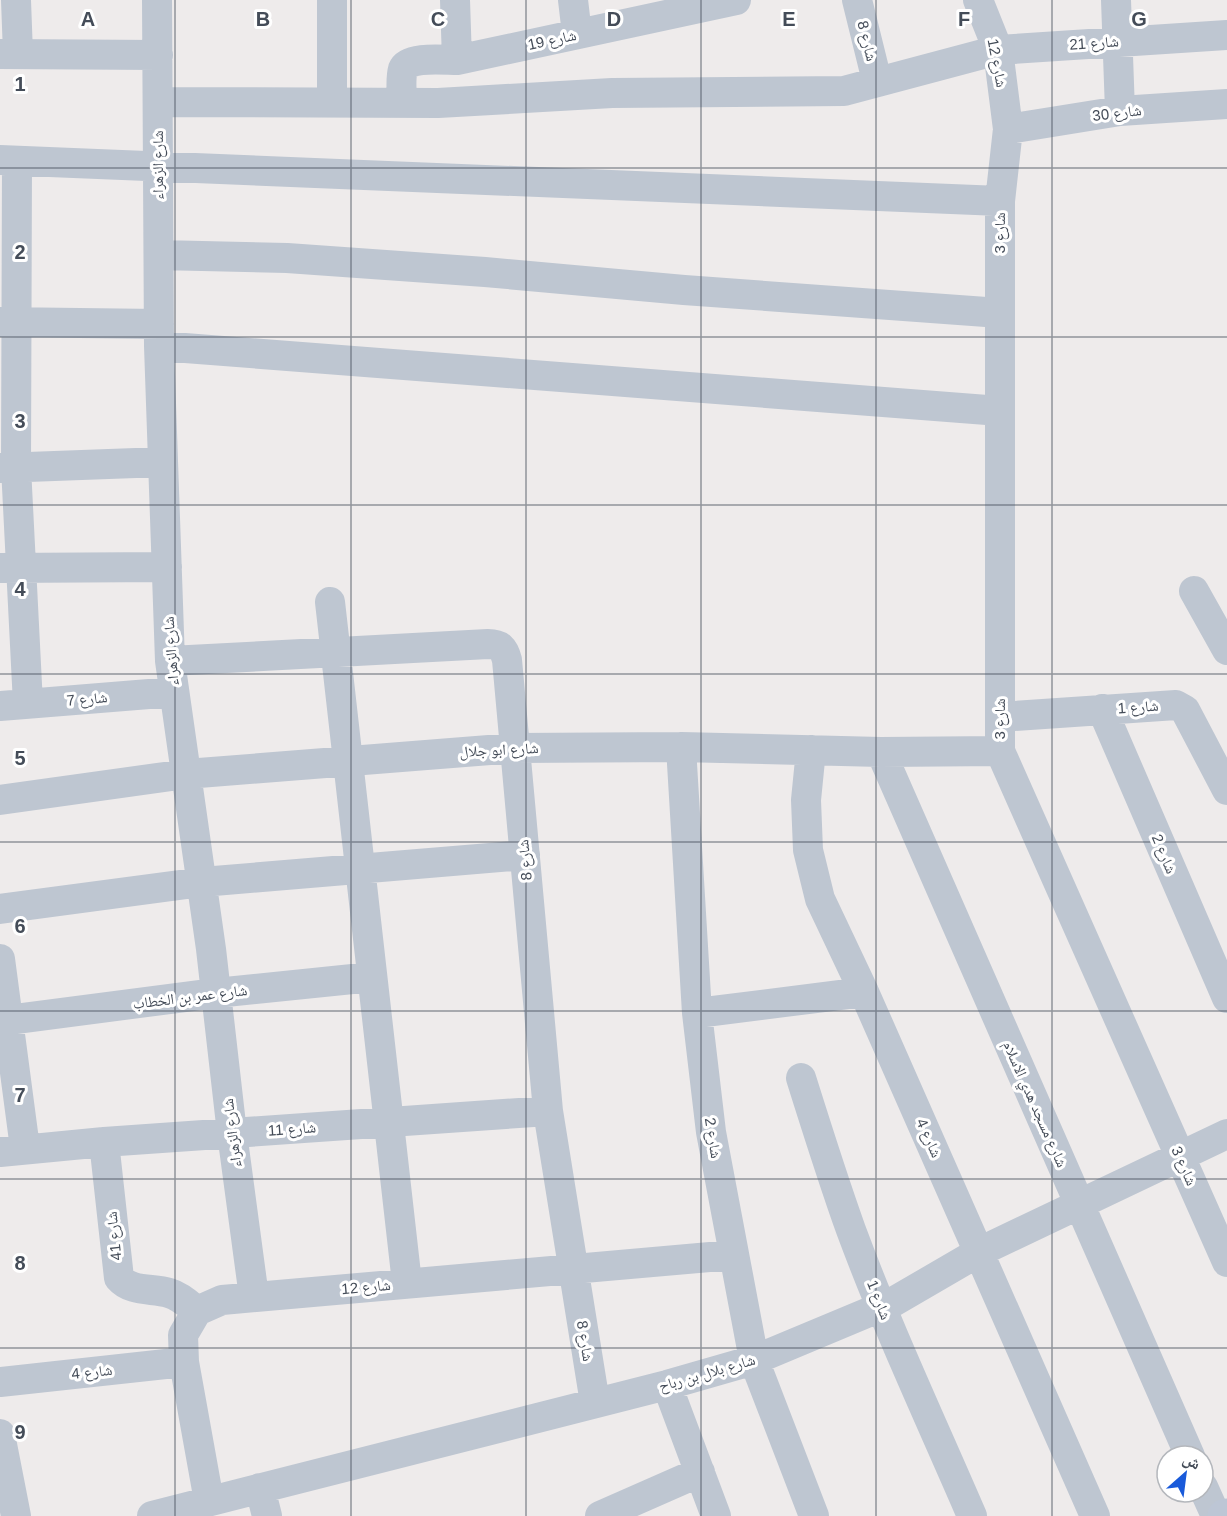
<svg xmlns="http://www.w3.org/2000/svg" width="1227" height="1516" font-family="Helvetica,'Noto Naskh Arabic',sans-serif">
<rect width="100%" height="100%" fill="#eeebeb"/>
<g fill="none" stroke-linecap="round" stroke-linejoin="round">
<path stroke="#bec6d1" stroke-width="30" d="M 16,0 L 18,54
M 157,0 L 159,346 L 170,661 L 211,949 L 232,1133 L 254,1297
M 332,0 L 332,103
M 455,0 L 457,60
M 573,0 L 577,34
M 857,0 L 877,81
M 978,0 L 998,50 L 1008,129 L 1000,201 L 1000,751 L 1227,1262
M 1116,0 L 1120,111
M 0,54 L 158,55
M 158,102 L 438,103 L 612,93 L 844,91 L 998,50 L 1227,35
M 402,103 C 402,93 400,79 403,69 C 408,56 444,60 457,60 L 736,0
M 1008,129 L 1120,111 L 1227,104
M 0,160 L 1000,201
M 17,161 L 16,467 L 28,704
M 159,255 L 287,258 L 485,272 L 684,290 L 1000,313
M 0,322 L 159,324
M 159,346 L 1000,411
M 0,468 L 163,462
M 0,568 L 167,567
M 1194,591 L 1227,650
M 330,602 L 407,1283
M 170,661 L 488,644 C 500,644 504,648 507,660 L 548,1111 L 595,1403
M 0,706 L 174,692
M 1102,709 L 1227,998
M 1000,717 L 1176,705 L 1185,710 L 1227,790
M 681,747 L 697,1013 L 711,1132 L 754,1360 L 814,1516
M 811,750 L 806,800 L 808,850 L 820,899 L 864,992 L 1095,1516
M 881,752 L 1190,1456
M 0,800 L 186,774 L 515,748 L 681,747 L 881,752 L 1000,751
M 0,909 L 202,882 L 525,855
M 0,959 L 25,1148
M 697,1013 L 864,992
M 8,1020 L 216,993 L 372,977
M 801,1078 C 817,1129 833,1180 851,1230 C 887,1327 931,1421 972,1516
M 104,1142 L 119,1278 C 131,1292 152,1288 169,1293 C 180,1296 188,1304 197,1311
M 0,1152 L 104,1142 L 548,1111
M 0,1382 L 184,1362
M 667,1385 L 716,1516
M 0,1434 L 16,1516
M 1203,1487 L 1216,1516
M 260,1488 L 267,1516
M 209,1501 L 184,1362 L 183,1335 L 197,1311 L 222,1300 L 733,1255
M 152,1516 L 667,1385 L 754,1360 L 893,1302 L 979,1252 L 1227,1134
M 600,1516 L 700,1472"/>
<path stroke="#bdc6d5" stroke-width="33" d="M 1224,1516 L 1227,1515"/>
</g>
<path fill="none" stroke="#444c58" stroke-width="1.5" stroke-opacity="0.55" d="M 175,0 L 175,1516M 351,0 L 351,1516M 526,0 L 526,1516M 701,0 L 701,1516M 876,0 L 876,1516M 1052,0 L 1052,1516M 0,168 L 1227,168M 0,337 L 1227,337M 0,505 L 1227,505M 0,674 L 1227,674M 0,842 L 1227,842M 0,1011 L 1227,1011M 0,1179 L 1227,1179M 0,1348 L 1227,1348"/>
<g text-anchor="middle" stroke-width="6" stroke-linejoin="round" paint-order="stroke">
<g font-size="15" fill="#444c58" stroke="#fff">
<text transform="translate(552 40) rotate(-12)" y="5">شارع 19</text>
<text transform="translate(867 41) rotate(76)" y="5">شارع 8</text>
<text transform="translate(1094 43) rotate(-4)" y="5">شارع 21</text>
<text transform="translate(997 63) rotate(79)" y="5">شارع 12</text>
<text transform="translate(1117 113) rotate(-7)" y="5">شارع 30</text>
<text transform="translate(158 165) rotate(-90)" y="5">شارع الزهراء</text>
<text transform="translate(1000 233) rotate(-90)" y="5">شارع 3</text>
<text transform="translate(171 651) rotate(-94)" y="5">شارع الزهراء</text>
<text transform="translate(87 699) rotate(-5)" y="5">شارع 7</text>
<text transform="translate(1138 707) rotate(-4)" y="5">شارع 1</text>
<text transform="translate(1000 719) rotate(-90)" y="5">شارع 3</text>
<text transform="translate(499 750) rotate(-3)" y="5">شارع ابو جلال</text>
<text transform="translate(1164 854) rotate(67)" y="5">شارع 2</text>
<text transform="translate(525 860) rotate(-95)" y="5">شارع 8</text>
<text transform="translate(190 997) rotate(-7)" y="5">شارع عمر بن الخطاب</text>
<text transform="translate(1035 1104) rotate(66)" y="5">شارع مسجد هدي الاسلام</text>
<text transform="translate(292 1129) rotate(-4)" y="5">شارع 11</text>
<text transform="translate(232 1133) rotate(-97)" y="5">شارع الزهراء</text>
<text transform="translate(713 1138) rotate(81)" y="5">شارع 2</text>
<text transform="translate(929 1138) rotate(66)" y="5">شارع 4</text>
<text transform="translate(1184 1166) rotate(66)" y="5">شارع 3</text>
<text transform="translate(114 1236) rotate(-96)" y="5">شارع 41</text>
<text transform="translate(366 1287) rotate(-5)" y="5">شارع 12</text>
<text transform="translate(879 1300) rotate(68)" y="5">شارع 1</text>
<text transform="translate(585 1341) rotate(81)" y="5">شارع 8</text>
<text transform="translate(92 1372) rotate(-6)" y="5">شارع 4</text>
<text transform="translate(707 1373) rotate(-16)" y="5">شارع بلال بن رباح</text>
</g>
</g>
<g font-size="20" text-anchor="middle" font-weight="bold" fill="#444c58" stroke="#fff" stroke-width="6" stroke-linejoin="round" paint-order="stroke">
<text x="88" y="26">A</text>
<text x="263" y="26">B</text>
<text x="438" y="26">C</text>
<text x="614" y="26">D</text>
<text x="789" y="26">E</text>
<text x="964" y="26">F</text>
<text x="1139" y="26">G</text>
<text x="20" y="91">1</text>
<text x="20" y="259">2</text>
<text x="20" y="428">3</text>
<text x="20" y="596">4</text>
<text x="20" y="765">5</text>
<text x="20" y="933">6</text>
<text x="20" y="1102">7</text>
<text x="20" y="1270">8</text>
<text x="20" y="1439">9</text>
</g>
<g transform="translate(1185 1474) rotate(28)"><circle r="28" fill="#ffffff" stroke="#b4b7bc" stroke-width="1.5"/>
<path d="M0-4.5L10 22L0 15L-10 22Z" fill="#195ada"/>
<text y="-9" font-size="16" font-weight="bold" text-anchor="middle" fill="#444c58">ش</text>
</g>
</svg>
